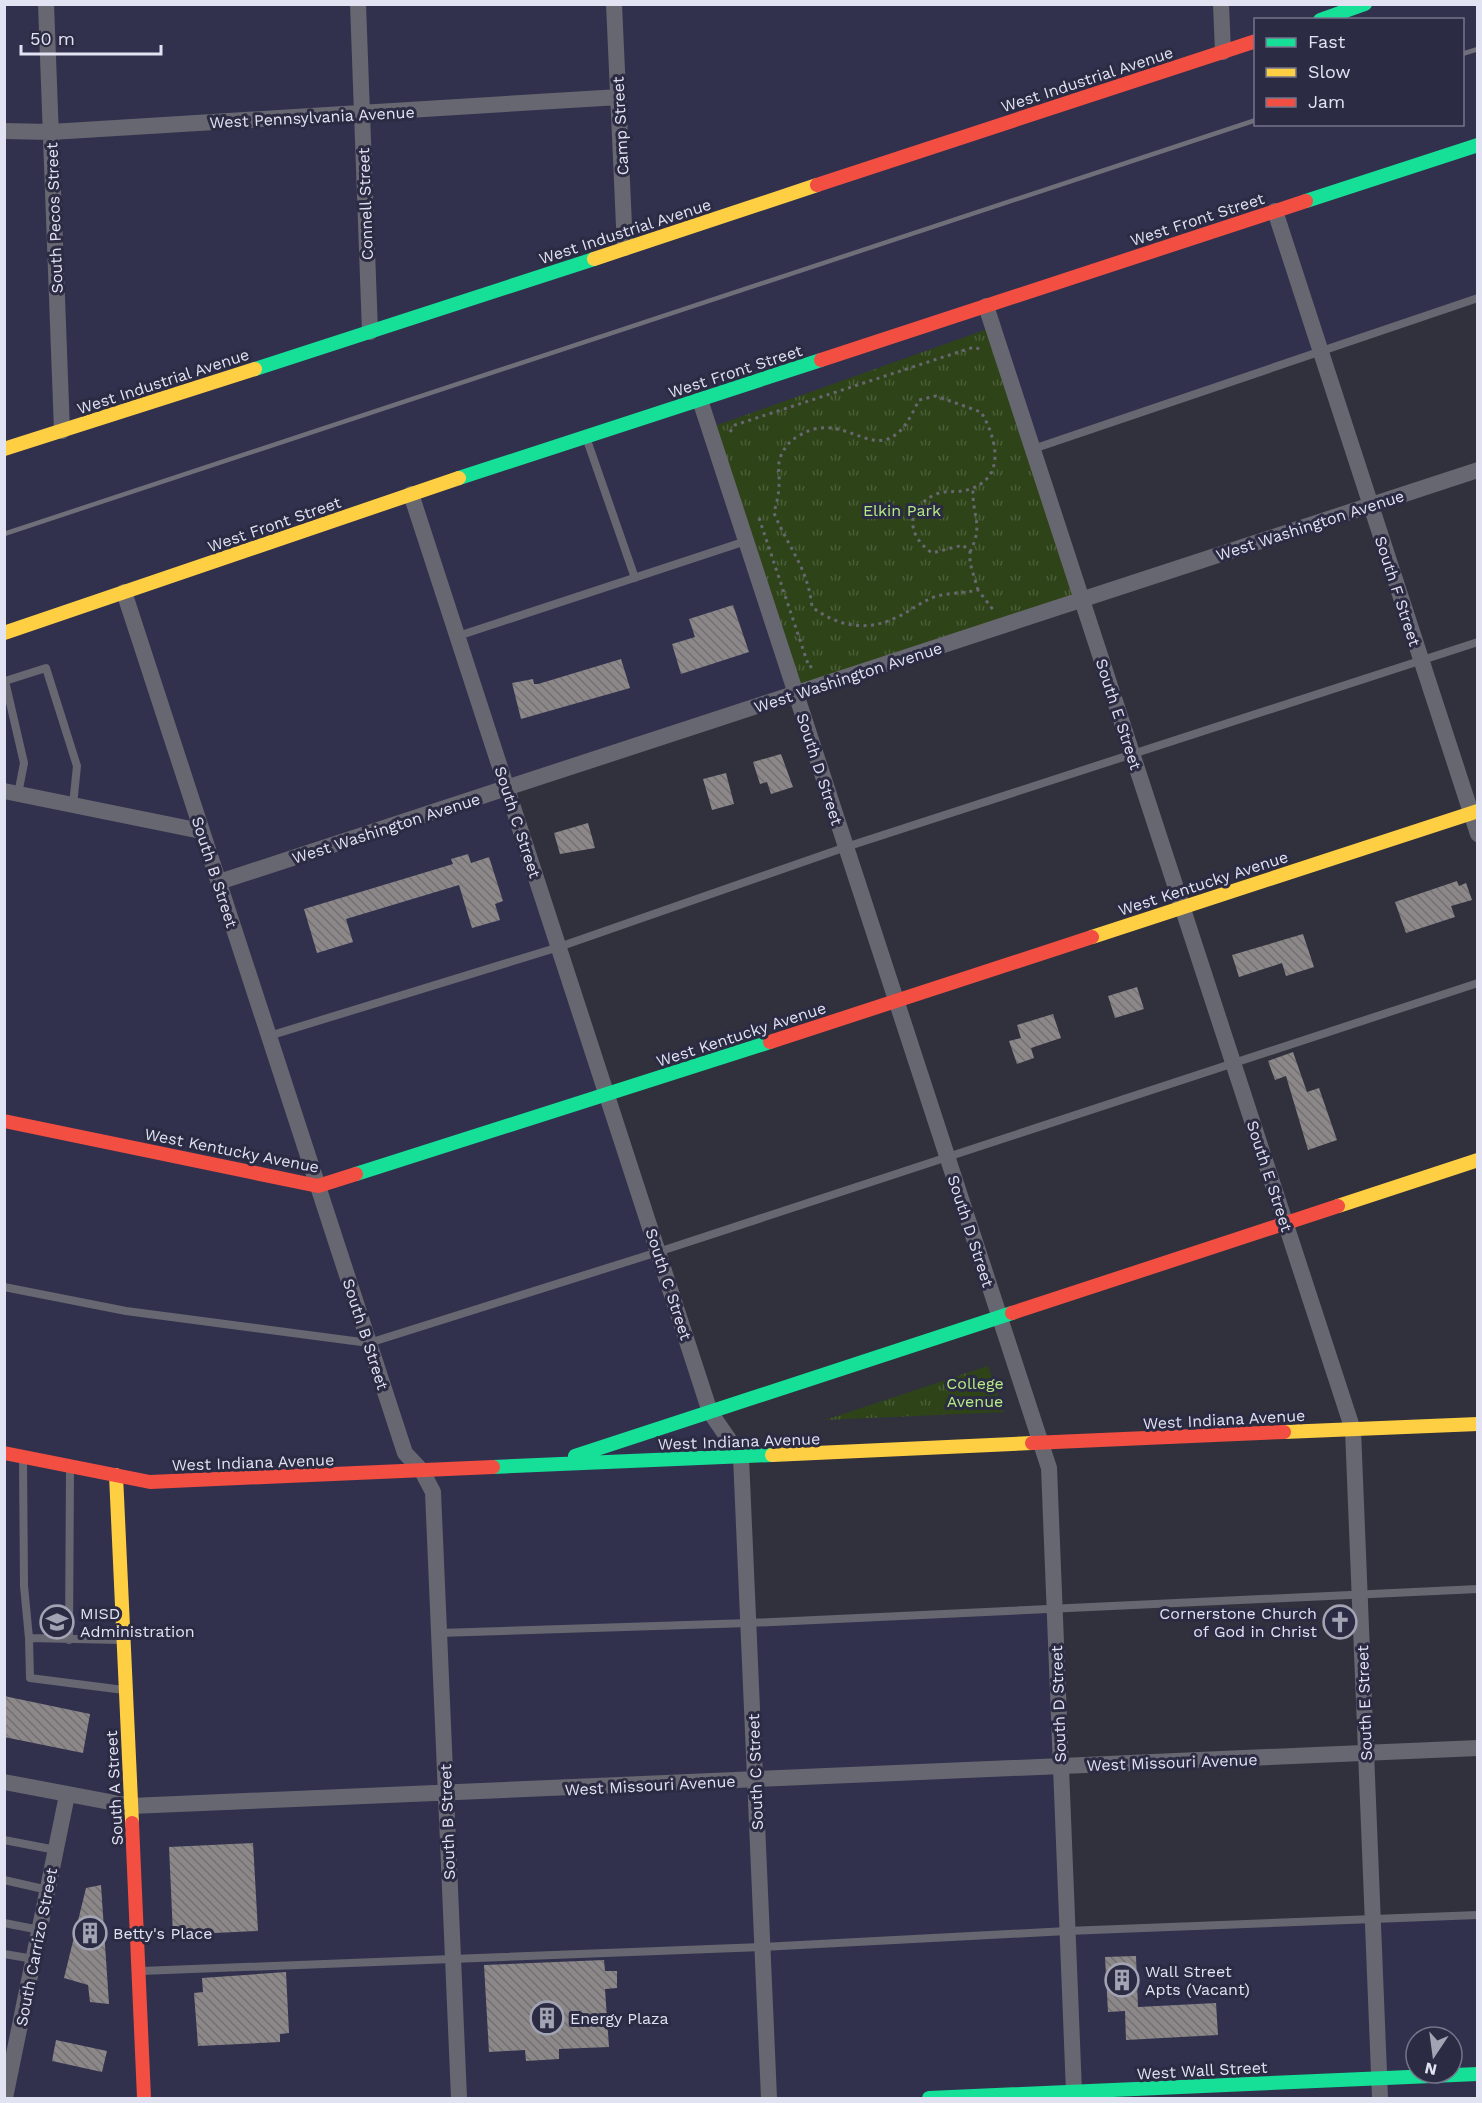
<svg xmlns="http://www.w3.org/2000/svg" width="1482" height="2103" font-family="'Work Sans',sans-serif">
<defs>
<pattern id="park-tufts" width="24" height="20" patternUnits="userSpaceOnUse" patternTransform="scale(1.5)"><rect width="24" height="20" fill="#2e4317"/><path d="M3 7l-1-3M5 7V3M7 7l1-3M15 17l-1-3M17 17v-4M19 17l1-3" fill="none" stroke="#4c5e39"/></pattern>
<pattern id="building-back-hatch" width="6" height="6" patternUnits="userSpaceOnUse" patternTransform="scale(1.5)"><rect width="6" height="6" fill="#8c8788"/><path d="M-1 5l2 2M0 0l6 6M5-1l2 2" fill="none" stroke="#737072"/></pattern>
</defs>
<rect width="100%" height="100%" fill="#31313e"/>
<path fill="#31314e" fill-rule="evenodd" d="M 5,5 L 1477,5 L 1477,299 L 780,528 L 794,694 L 507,788 L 726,1460 L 741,1460 L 748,1619 L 1056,1606 L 1069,1930 L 1477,1912 L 1477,2098 L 5,2098 ZM 1256,20 L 1462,20 L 1462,124 L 1256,124 ZM 1416,2037 L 1452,2037 L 1452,2073 L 1416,2073 Z"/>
<path fill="url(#park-tufts)" d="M 993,327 L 1082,600 L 795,694 L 709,428 Z
M 988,1366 L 1004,1412 L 825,1420 Z"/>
<path fill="url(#building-back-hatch)" d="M 733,605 L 749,652 L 681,674 L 672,644 L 695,637 L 689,619 Z
M 621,659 L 630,688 L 521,719 L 512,683 L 533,679 L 534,684 L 538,684 Z
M 781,754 L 793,787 L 771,794 L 767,782 L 760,784 L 753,762 Z
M 726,773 L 734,804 L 712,810 L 703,779 Z
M 588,823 L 595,848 L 560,854 L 554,833 Z
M 468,854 L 471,863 L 489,857 L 503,901 L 495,904 L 500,920 L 472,928 L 459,885 L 346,919 L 353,942 L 317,953 L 304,909 L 453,864 L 451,859 Z
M 1457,881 L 1459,886 L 1466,883 L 1472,900 L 1451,906 L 1455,917 L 1406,933 L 1395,902 Z
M 1303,934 L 1314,967 L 1286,976 L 1282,963 L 1239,977 L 1232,955 Z
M 1137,987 L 1144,1009 L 1115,1018 L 1108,996 Z
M 1053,1014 L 1061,1038 L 1031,1048 L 1034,1058 L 1017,1064 L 1009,1041 L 1021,1038 L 1017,1025 Z
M 1293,1052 L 1307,1092 L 1319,1088 L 1337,1140 L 1308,1150 L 1286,1076 L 1275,1080 L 1268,1061 Z
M 4,1696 L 90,1714 L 83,1753 L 4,1737 Z
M 253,1843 L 258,1931 L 173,1935 L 169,1847 Z
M 101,1885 L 109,2004 L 90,2002 L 88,1985 L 64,1978 L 86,1888 Z
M 1136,1956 L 1138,2007 L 1216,2003 L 1218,2035 L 1126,2040 L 1125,2011 L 1108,2012 L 1105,1957 Z
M 604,1960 L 605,1971 L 617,1971 L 617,1988 L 605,1989 L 609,2047 L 559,2049 L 559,2059 L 526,2061 L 525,2050 L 489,2052 L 484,1965 Z
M 286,1972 L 289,2033 L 280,2034 L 280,2042 L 198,2046 L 194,1993 L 203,1992 L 202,1978 Z
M 56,2040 L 107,2051 L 102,2072 L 52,2061 Z"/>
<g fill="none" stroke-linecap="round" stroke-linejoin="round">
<path stroke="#676771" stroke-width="3" stroke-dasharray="3 4.5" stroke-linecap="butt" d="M 730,432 L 735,425 L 974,347 L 982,350
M 759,518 L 809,667 L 816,666
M 970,552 C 984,524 972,517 973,489
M 978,590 L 970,563 L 970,552 L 963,545 L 932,553 C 907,535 905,510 934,495 C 946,489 957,494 970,489 C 1007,477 996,437 981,412 L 936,396 L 919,400 C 913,412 905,430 892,437 C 866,452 839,412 800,435 C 790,441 784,447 780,458 C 777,467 780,477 779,486 C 779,495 776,504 774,513 C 788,547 808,568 812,607 C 837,626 866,632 895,618 C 910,612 921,601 937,596 C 949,593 965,593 978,590 L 994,611"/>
<path stroke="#676771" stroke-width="8" d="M 587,440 L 635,578
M 1033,449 L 1478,298
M 458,636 L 746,541
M 18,794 L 24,763 L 5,681 L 46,668 L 77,766 L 73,805
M 269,1036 L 559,947 L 846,847 L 1478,642
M 4,1287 L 126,1311 L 369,1343 L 658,1252 L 1478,983
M 23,1458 L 24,1586 L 29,1638 L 121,1640
M 439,1633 L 749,1623 L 1478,1589
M 29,1638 L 30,1678 L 124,1690
M 69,1640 L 70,1469
M 4,1840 L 56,1850
M 4,1880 L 48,1890
M 4,1923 L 40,1930
M 4,1954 L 34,1959
M 141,1971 L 762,1947 L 1067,1931 L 1478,1915"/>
<path stroke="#676771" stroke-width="16" d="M 46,4 L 62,431
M 358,4 L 370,332
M 614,4 L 625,248
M 1221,4 L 1223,52
M 4,131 L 51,132 L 619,97
M 1275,211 L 1478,834
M 986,306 L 1353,1430 L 1380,2098
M 700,400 L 1049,1468 L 1074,2092
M 411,494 L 710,1412 L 741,1457 L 769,2098
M 124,592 L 405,1453 L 422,1471 L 433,1492 L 459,2098
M 4,791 L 201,831
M 219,882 L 1478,470
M 4,1782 L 131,1806 L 1478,1748
M 5,2098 L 67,1795"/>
<path stroke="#16e098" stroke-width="14" d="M 1320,20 L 1365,4
M 1306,201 L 1478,145
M 255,369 L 594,259
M 459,478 L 821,360
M 356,1174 L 770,1042
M 575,1456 L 1012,1313
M 493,1467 L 772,1455
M 929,2098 L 1478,2074"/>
<path stroke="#ffcf43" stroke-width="14" d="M 594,259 L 817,185
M 4,449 L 255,369
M 4,633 L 459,478
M 1092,937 L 1478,811
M 1338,1206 L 1478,1160
M 1284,1432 L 1478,1424
M 772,1455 L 1032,1443
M 116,1475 L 132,1823"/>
<path stroke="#f24e42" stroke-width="14" d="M 817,185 L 1256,41
M 821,360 L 1306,201
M 770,1042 L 1092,937
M 4,1121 L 318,1186 L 356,1174
M 1012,1313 L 1338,1206
M 1032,1443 L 1284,1432
M 4,1453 L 150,1482 L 493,1467
M 132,1823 L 144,2098"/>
<path stroke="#6f6f7a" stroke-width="4.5" d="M 1462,54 L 1478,49
M 4,534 L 1256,120"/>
</g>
<defs>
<symbol id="school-ring" viewBox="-11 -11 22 22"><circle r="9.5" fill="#2b2b44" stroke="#a3a4b3" stroke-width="1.5"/><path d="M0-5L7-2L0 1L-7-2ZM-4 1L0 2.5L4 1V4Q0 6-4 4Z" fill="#a3a4b3"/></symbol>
<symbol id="church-ring" viewBox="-11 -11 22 22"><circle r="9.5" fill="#2b2b44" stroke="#a3a4b3" stroke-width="1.5"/><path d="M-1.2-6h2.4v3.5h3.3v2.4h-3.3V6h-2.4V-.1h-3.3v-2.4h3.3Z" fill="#a3a4b3"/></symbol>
<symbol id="building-ring" viewBox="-11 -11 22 22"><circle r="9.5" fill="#2b2b44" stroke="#a3a4b3" stroke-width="1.5"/><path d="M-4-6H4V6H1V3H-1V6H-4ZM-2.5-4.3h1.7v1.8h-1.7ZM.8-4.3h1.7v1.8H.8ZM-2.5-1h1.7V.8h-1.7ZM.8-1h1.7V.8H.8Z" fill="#a3a4b3"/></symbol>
</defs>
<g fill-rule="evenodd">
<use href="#school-ring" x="38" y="1603" width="38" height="38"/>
<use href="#church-ring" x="1321" y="1603" width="38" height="38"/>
<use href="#building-ring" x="71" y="1914" width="38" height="38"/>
<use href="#building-ring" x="1103" y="1961" width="38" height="38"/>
<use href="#building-ring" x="528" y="1999" width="38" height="38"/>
</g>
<g text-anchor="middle" stroke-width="6" stroke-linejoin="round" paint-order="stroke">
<g font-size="16" fill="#e1e2f2" stroke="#2b2b44">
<text transform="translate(1087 79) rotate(-18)" y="6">West Industrial Avenue</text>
<text transform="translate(312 117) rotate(-3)" y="6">West Pennsylvania Avenue</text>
<text transform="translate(620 126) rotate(-93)" y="6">Camp Street</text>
<text transform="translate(365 204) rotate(-92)" y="6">Connell Street</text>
<text transform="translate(54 218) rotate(-92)" y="6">South Pecos Street</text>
<text transform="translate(1197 219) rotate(-18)" y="6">West Front Street</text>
<text transform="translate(625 231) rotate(-18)" y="6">West Industrial Avenue</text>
<text transform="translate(735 371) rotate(-18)" y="6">West Front Street</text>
<text transform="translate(163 381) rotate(-18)" y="6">West Industrial Avenue</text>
<text transform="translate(274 524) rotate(-19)" y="6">West Front Street</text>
<text transform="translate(1310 525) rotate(-18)" y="6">West Washington Avenue</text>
<text transform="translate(1398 591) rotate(72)" y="6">South F Street</text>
<text transform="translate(848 677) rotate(-18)" y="6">West Washington Avenue</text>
<text transform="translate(1119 714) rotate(72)" y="6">South E Street</text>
<text transform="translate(820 769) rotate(72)" y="6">South D Street</text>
<text transform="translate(518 822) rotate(72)" y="6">South C Street</text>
<text transform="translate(386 828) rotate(-18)" y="6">West Washington Avenue</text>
<text transform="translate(215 872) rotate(72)" y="6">South B Street</text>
<text transform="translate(1203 883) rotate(-18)" y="6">West Kentucky Avenue</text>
<text transform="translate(741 1034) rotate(-18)" y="6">West Kentucky Avenue</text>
<text transform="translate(232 1150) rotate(11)" y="6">West Kentucky Avenue</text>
<text transform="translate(1270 1176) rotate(72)" y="6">South E Street</text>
<text transform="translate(971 1231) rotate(72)" y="6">South D Street</text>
<text transform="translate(669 1284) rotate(72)" y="6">South C Street</text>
<text transform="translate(366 1334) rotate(72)" y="6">South B Street</text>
<text transform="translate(1224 1419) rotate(-3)" y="6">West Indiana Avenue</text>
<text transform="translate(739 1441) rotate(-2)" y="6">West Indiana Avenue</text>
<text transform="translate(253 1462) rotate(-2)" y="6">West Indiana Avenue</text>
<text transform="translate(1364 1703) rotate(-92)" y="6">South E Street</text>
<text transform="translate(1058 1704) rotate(-92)" y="6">South D Street</text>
<text transform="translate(1172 1762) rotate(-2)" y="6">West Missouri Avenue</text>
<text transform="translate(755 1772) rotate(-92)" y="6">South C Street</text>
<text transform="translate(650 1785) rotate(-3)" y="6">West Missouri Avenue</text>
<text transform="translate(114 1788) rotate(-93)" y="6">South A Street</text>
<text transform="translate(447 1822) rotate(-92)" y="6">South B Street</text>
<text transform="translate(36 1947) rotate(-79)" y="6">South Carrizo Street</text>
<text transform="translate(1202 2070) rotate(-3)" y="6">West Wall Street</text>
</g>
<g font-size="16" fill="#b6ec84" stroke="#2b2b44">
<text x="902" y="516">Elkin Park</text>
<text x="975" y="1389">College<tspan x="975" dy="18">Avenue</tspan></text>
</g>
<g font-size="16" fill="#e1e2f2" stroke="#2b2b44" text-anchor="start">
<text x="80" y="1619">MISD<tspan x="80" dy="18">Administration</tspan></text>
<text x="1317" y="1619" text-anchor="end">Cornerstone Church<tspan x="1317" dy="18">of God in Christ</tspan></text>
<text x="113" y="1939">Betty's Place</text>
<text x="1145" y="1977">Wall Street<tspan x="1145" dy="18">Apts (Vacant)</tspan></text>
<text x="570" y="2024">Energy Plaza</text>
</g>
</g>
<rect width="1482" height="2103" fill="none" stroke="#e1e2f2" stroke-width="12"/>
<rect x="1254" y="18" width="210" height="108" fill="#2b2b44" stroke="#74748a" stroke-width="1.5"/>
<rect x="1266" y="38" width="30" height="9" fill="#16e098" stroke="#74748a" stroke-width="1.5"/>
<text x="1308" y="48" font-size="18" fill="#e1e2f2">Fast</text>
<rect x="1266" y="68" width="30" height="9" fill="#ffcf43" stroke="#74748a" stroke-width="1.5"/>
<text x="1308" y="78" font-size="18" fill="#e1e2f2">Slow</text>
<rect x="1266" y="98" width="30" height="9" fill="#f24e42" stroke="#74748a" stroke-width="1.5"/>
<text x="1308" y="108" font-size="18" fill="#e1e2f2">Jam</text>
<g transform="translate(1434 2055) rotate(193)"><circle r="28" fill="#2b2b44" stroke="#74748a" stroke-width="1.5"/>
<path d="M0-4.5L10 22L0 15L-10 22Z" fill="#a3a4b3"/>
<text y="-9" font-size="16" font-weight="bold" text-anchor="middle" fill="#e1e2f2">N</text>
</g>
<path d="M21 45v9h140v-9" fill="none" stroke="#e1e2f2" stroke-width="3"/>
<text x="30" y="45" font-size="18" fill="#e1e2f2" stroke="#2b2b44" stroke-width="4.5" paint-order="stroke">50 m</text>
</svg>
